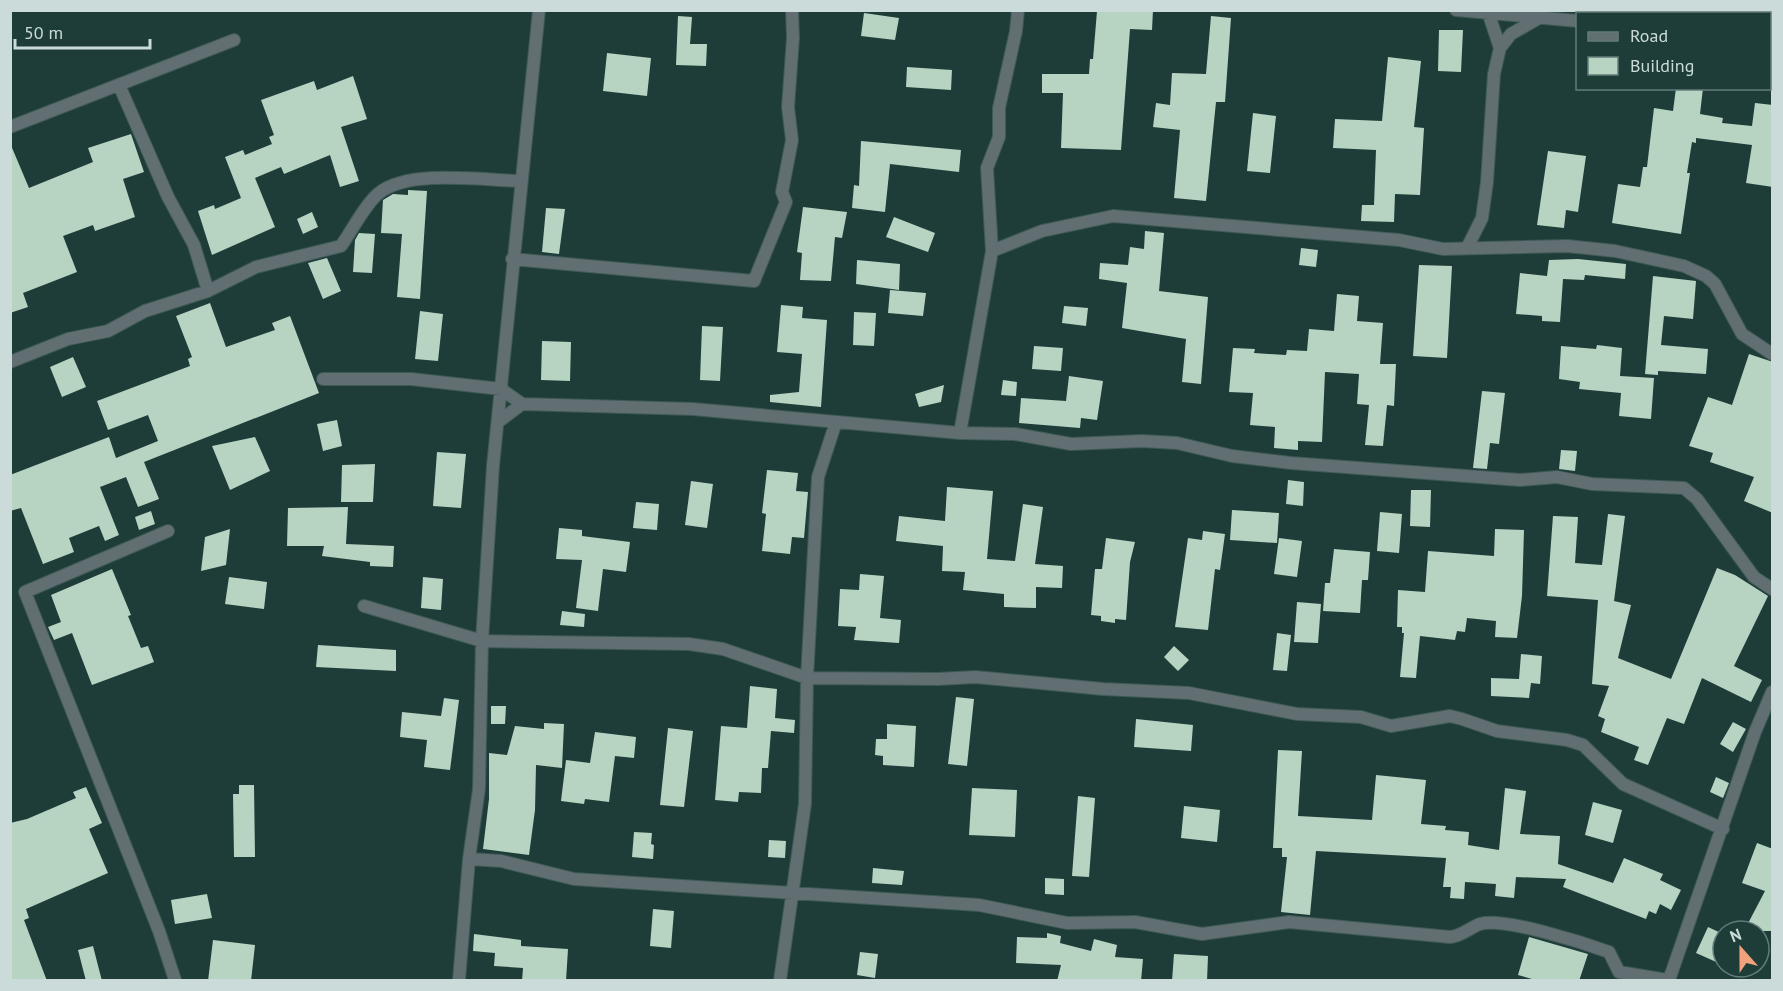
<svg xmlns="http://www.w3.org/2000/svg" width="1783" height="991" font-family="'PT Sans',sans-serif">
<rect width="100%" height="100%" fill="#1e3d39"/>
<path fill="#b7d3c2" d="M 1110,10 L 1153,10 L 1152,30 L 1130,29 L 1121,150 L 1061,148 L 1063,93 L 1042,93 L 1042,74 L 1089,74 L 1090,59 L 1093,59 L 1097,11 Z
M 864,13 L 899,18 L 895,40 L 861,36 Z
M 678,16 L 692,17 L 690,44 L 707,44 L 706,66 L 676,65 Z
M 1211,16 L 1231,18 L 1225,102 L 1216,102 L 1206,201 L 1174,198 L 1180,130 L 1153,127 L 1156,103 L 1170,105 L 1172,73 L 1206,74 Z
M 1439,30 L 1463,30 L 1461,72 L 1438,71 Z
M 607,53 L 651,58 L 647,96 L 603,91 Z
M 1388,57 L 1421,61 L 1414,127 L 1424,128 L 1420,195 L 1395,194 L 1394,222 L 1361,221 L 1362,205 L 1374,205 L 1376,150 L 1333,148 L 1335,119 L 1382,121 Z
M 907,67 L 952,70 L 951,90 L 906,87 Z
M 353,76 L 367,119 L 341,127 L 359,181 L 340,187 L 330,155 L 284,174 L 281,167 L 255,178 L 275,227 L 212,255 L 198,211 L 214,205 L 215,209 L 241,198 L 225,157 L 243,150 L 245,155 L 272,144 L 269,137 L 274,135 L 261,100 L 314,81 L 317,90 Z
M 1676,88 L 1703,88 L 1700,114 L 1723,118 L 1722,123 L 1752,126 L 1755,103 L 1773,105 L 1773,187 L 1746,183 L 1752,145 L 1696,138 L 1696,143 L 1692,142 L 1687,173 L 1690,173 L 1681,234 L 1612,223 L 1618,184 L 1640,187 L 1643,167 L 1647,167 L 1654,108 L 1673,111 Z
M 1253,113 L 1276,116 L 1270,173 L 1247,171 Z
M 131,134 L 144,172 L 123,179 L 135,217 L 95,231 L 93,225 L 63,236 L 77,272 L 23,293 L 28,307 L 10,313 L 10,143 L 29,188 L 93,162 L 88,148 Z
M 861,141 L 961,150 L 959,172 L 890,164 L 885,212 L 852,208 L 854,185 L 859,186 Z
M 1548,151 L 1586,156 L 1578,212 L 1566,210 L 1564,228 L 1537,225 Z
M 408,190 L 427,191 L 420,299 L 397,297 L 402,234 L 381,233 L 383,200 L 393,194 L 408,195 Z
M 803,207 L 847,212 L 842,238 L 835,237 L 831,281 L 800,280 L 802,253 L 797,252 Z
M 546,208 L 565,209 L 559,254 L 542,252 Z
M 312,212 L 318,227 L 303,234 L 297,219 Z
M 894,217 L 935,233 L 928,252 L 886,237 Z
M 1145,231 L 1164,233 L 1159,291 L 1208,297 L 1201,384 L 1182,382 L 1186,339 L 1122,328 L 1127,283 L 1099,279 L 1100,263 L 1128,265 L 1130,247 L 1144,249 Z
M 359,233 L 375,234 L 372,273 L 353,272 L 355,240 Z
M 1301,248 L 1318,250 L 1316,267 L 1299,265 Z
M 327,258 L 341,291 L 323,299 L 308,263 Z
M 1578,259 L 1626,264 L 1625,279 L 1585,275 L 1584,280 L 1563,279 L 1560,322 L 1542,321 L 1542,316 L 1516,314 L 1520,273 L 1547,276 L 1549,260 Z
M 857,260 L 900,264 L 899,290 L 856,284 Z
M 1419,265 L 1452,266 L 1447,358 L 1413,356 Z
M 1653,276 L 1696,281 L 1693,319 L 1664,316 L 1661,345 L 1708,349 L 1706,374 L 1658,371 L 1658,375 L 1645,374 Z
M 890,290 L 926,293 L 923,316 L 888,313 Z
M 1337,294 L 1359,296 L 1357,321 L 1383,323 L 1380,364 L 1396,364 L 1394,406 L 1387,405 L 1383,446 L 1365,445 L 1369,405 L 1357,404 L 1359,374 L 1325,372 L 1322,442 L 1298,441 L 1298,450 L 1274,448 L 1275,427 L 1250,425 L 1253,393 L 1229,392 L 1233,348 L 1255,349 L 1254,353 L 1286,355 L 1287,350 L 1307,351 L 1309,329 L 1334,331 Z
M 210,303 L 226,347 L 275,330 L 272,323 L 290,316 L 319,393 L 144,462 L 159,499 L 138,507 L 126,477 L 100,487 L 119,535 L 105,541 L 99,526 L 69,538 L 74,552 L 43,564 L 21,508 L 10,511 L 10,475 L 109,437 L 116,458 L 158,441 L 148,415 L 108,430 L 97,401 L 190,366 L 188,359 L 192,357 L 176,316 Z
M 781,305 L 803,307 L 802,318 L 827,320 L 821,407 L 770,402 L 770,395 L 799,392 L 802,354 L 777,352 Z
M 1064,306 L 1088,308 L 1086,326 L 1062,323 Z
M 420,311 L 443,314 L 438,361 L 415,359 Z
M 854,312 L 876,313 L 874,346 L 853,345 Z
M 702,326 L 723,327 L 720,381 L 700,380 Z
M 542,341 L 571,342 L 570,381 L 541,380 Z
M 1597,345 L 1622,348 L 1620,376 L 1654,378 L 1651,419 L 1619,416 L 1621,393 L 1579,389 L 1580,382 L 1559,379 L 1561,346 L 1596,349 Z
M 1034,346 L 1063,348 L 1061,371 L 1032,369 Z
M 1749,354 L 1773,362 L 1773,513 L 1744,501 L 1754,477 L 1710,462 L 1713,453 L 1689,446 L 1708,397 L 1732,405 Z
M 73,357 L 86,387 L 62,397 L 50,367 Z
M 1069,376 L 1103,381 L 1097,420 L 1081,418 L 1080,428 L 1019,423 L 1021,398 L 1066,401 Z
M 1003,380 L 1017,382 L 1016,396 L 1001,395 Z
M 944,385 L 941,402 L 919,407 L 915,394 Z
M 1482,391 L 1505,393 L 1499,444 L 1490,443 L 1487,469 L 1473,468 Z
M 337,420 L 342,446 L 323,451 L 317,424 Z
M 255,437 L 270,471 L 230,490 L 212,446 Z
M 1561,450 L 1577,451 L 1575,471 L 1559,469 Z
M 437,452 L 466,454 L 461,508 L 433,506 Z
M 375,464 L 373,502 L 341,502 L 342,465 Z
M 767,470 L 798,473 L 796,491 L 808,492 L 804,538 L 792,537 L 790,554 L 762,551 L 766,514 L 762,513 Z
M 1288,480 L 1304,482 L 1303,506 L 1286,504 Z
M 691,481 L 713,484 L 707,528 L 685,525 Z
M 947,487 L 993,491 L 987,559 L 1015,561 L 1023,504 L 1043,507 L 1035,564 L 1063,566 L 1062,588 L 1036,587 L 1036,608 L 1004,607 L 1004,594 L 963,590 L 965,572 L 942,571 L 943,546 L 896,541 L 899,516 L 945,521 Z
M 1411,490 L 1431,490 L 1430,527 L 1410,526 Z
M 636,502 L 659,504 L 657,530 L 633,528 Z
M 348,507 L 346,544 L 394,546 L 393,567 L 370,566 L 370,562 L 322,556 L 324,546 L 287,546 L 288,508 Z
M 1232,510 L 1279,513 L 1277,543 L 1230,540 Z
M 151,511 L 155,524 L 139,530 L 135,517 Z
M 1380,512 L 1402,514 L 1399,553 L 1377,551 Z
M 1608,514 L 1625,516 L 1614,601 L 1631,605 L 1618,658 L 1671,679 L 1717,568 L 1735,575 L 1768,596 L 1734,666 L 1762,680 L 1751,702 L 1702,678 L 1684,724 L 1667,718 L 1648,765 L 1634,760 L 1639,747 L 1601,732 L 1605,719 L 1598,716 L 1609,686 L 1592,684 L 1598,600 L 1547,596 L 1553,516 L 1578,517 L 1575,563 L 1602,565 Z
M 559,528 L 582,530 L 582,536 L 630,542 L 626,572 L 603,569 L 598,611 L 576,608 L 582,560 L 556,559 Z
M 230,529 L 226,565 L 201,571 L 205,537 Z
M 1495,529 L 1524,530 L 1522,596 L 1517,638 L 1495,637 L 1496,621 L 1467,618 L 1465,632 L 1457,631 L 1455,640 L 1420,636 L 1416,678 L 1400,677 L 1404,633 L 1402,633 L 1402,627 L 1397,627 L 1398,590 L 1425,592 L 1428,551 L 1494,556 Z
M 1203,531 L 1225,534 L 1220,570 L 1215,569 L 1208,630 L 1175,627 L 1188,538 L 1202,540 Z
M 1106,538 L 1135,542 L 1130,562 L 1126,620 L 1115,619 L 1115,623 L 1101,621 L 1101,616 L 1091,615 L 1095,569 L 1102,569 Z
M 1279,538 L 1302,541 L 1297,577 L 1274,574 Z
M 1334,549 L 1370,552 L 1368,580 L 1362,580 L 1360,613 L 1323,611 L 1325,583 L 1330,583 Z
M 112,569 L 131,615 L 128,616 L 141,648 L 148,646 L 154,662 L 92,685 L 72,633 L 54,640 L 48,627 L 61,622 L 51,595 Z
M 860,574 L 884,576 L 880,618 L 901,620 L 899,643 L 854,640 L 856,627 L 838,626 L 840,589 L 859,590 Z
M 229,577 L 267,582 L 264,609 L 225,604 Z
M 423,577 L 443,579 L 441,610 L 421,608 Z
M 1297,602 L 1321,604 L 1318,643 L 1294,642 Z
M 562,611 L 585,614 L 584,627 L 560,625 Z
M 1277,633 L 1291,635 L 1287,671 L 1273,670 Z
M 318,645 L 396,650 L 396,671 L 316,667 Z
M 1174,646 L 1189,660 L 1178,671 L 1164,657 Z
M 1521,654 L 1542,656 L 1540,684 L 1531,683 L 1529,698 L 1491,696 L 1491,678 L 1519,679 Z
M 750,686 L 777,689 L 775,718 L 795,720 L 794,733 L 771,731 L 768,768 L 762,768 L 761,793 L 739,792 L 738,802 L 715,800 L 721,726 L 747,728 Z
M 956,697 L 974,699 L 967,766 L 948,764 Z
M 444,698 L 459,700 L 450,770 L 424,767 L 427,740 L 400,737 L 402,712 L 441,716 Z
M 491,706 L 506,706 L 505,724 L 491,724 Z
M 1136,719 L 1193,725 L 1191,751 L 1134,747 Z
M 1733,722 L 1746,729 L 1733,752 L 1720,744 Z
M 544,723 L 564,724 L 562,768 L 536,765 L 535,810 L 529,855 L 483,849 L 489,799 L 489,753 L 507,755 L 515,726 L 544,729 Z
M 887,724 L 916,726 L 914,767 L 883,765 L 883,756 L 875,755 L 876,739 L 887,739 Z
M 668,728 L 693,731 L 684,807 L 660,805 Z
M 595,732 L 636,737 L 634,758 L 615,756 L 609,802 L 585,799 L 584,804 L 561,801 L 566,760 L 590,763 Z
M 1278,750 L 1302,751 L 1298,816 L 1372,820 L 1376,775 L 1426,780 L 1421,824 L 1446,826 L 1445,830 L 1469,832 L 1468,845 L 1499,850 L 1505,788 L 1526,791 L 1520,834 L 1560,836 L 1558,864 L 1613,883 L 1624,858 L 1663,874 L 1660,880 L 1681,890 L 1671,910 L 1660,904 L 1656,914 L 1649,911 L 1646,919 L 1563,887 L 1566,879 L 1516,877 L 1514,898 L 1495,896 L 1496,884 L 1465,882 L 1464,899 L 1450,898 L 1451,887 L 1443,887 L 1446,858 L 1316,851 L 1310,915 L 1281,912 L 1287,857 L 1282,857 L 1282,848 L 1273,848 Z
M 1716,777 L 1729,783 L 1723,798 L 1710,792 Z
M 239,785 L 254,785 L 255,857 L 234,857 L 233,794 L 239,794 Z
M 86,787 L 102,823 L 89,829 L 108,873 L 26,909 L 29,918 L 24,920 L 47,981 L 10,981 L 10,823 L 27,819 L 76,798 L 73,792 Z
M 972,788 L 1017,790 L 1015,837 L 969,835 Z
M 1078,796 L 1095,798 L 1089,877 L 1072,876 Z
M 1593,802 L 1622,810 L 1613,843 L 1585,835 Z
M 1184,806 L 1220,810 L 1217,842 L 1181,838 Z
M 634,832 L 652,833 L 651,844 L 654,845 L 653,859 L 632,857 Z
M 769,840 L 786,841 L 785,858 L 768,857 Z
M 1757,843 L 1773,849 L 1773,931 L 1744,931 L 1765,891 L 1742,883 Z
M 873,868 L 904,871 L 902,885 L 872,883 Z
M 1045,878 L 1064,879 L 1064,895 L 1045,894 Z
M 207,894 L 212,918 L 175,924 L 171,900 Z
M 653,909 L 674,911 L 671,948 L 650,946 Z
M 1708,927 L 1723,934 L 1723,965 L 1696,953 Z
M 1047,933 L 1061,936 L 1060,943 L 1091,951 L 1094,939 L 1117,945 L 1115,957 L 1143,959 L 1141,981 L 1057,981 L 1061,965 L 1016,963 L 1017,937 L 1047,938 Z
M 474,934 L 521,940 L 521,946 L 568,949 L 566,981 L 522,981 L 523,968 L 494,966 L 495,953 L 473,951 Z
M 1529,937 L 1588,954 L 1579,981 L 1539,981 L 1518,975 Z
M 213,940 L 255,945 L 251,981 L 208,981 Z
M 93,946 L 102,981 L 86,981 L 78,950 Z
M 860,952 L 878,954 L 875,978 L 857,975 Z
M 1174,954 L 1208,956 L 1207,981 L 1172,981 Z"/>
<g fill="none" stroke-linecap="round" stroke-linejoin="round">
<defs>
<path id="street" d="M 1456,10 L 1578,21
M 1770,40 L 1772,40
M 1500,48 L 1511,34 L 1539,18
M 119,85 L 168,197 L 194,245 L 208,291
M 10,127 L 234,40
M 1467,248 L 1482,218 L 1487,182 L 1494,74 L 1500,48 L 1489,15
M 992,251 L 1042,231 L 1113,216 L 1399,240 L 1443,249 L 1567,246 L 1615,251 L 1684,266 L 1706,276 L 1715,284 L 1742,334 L 1772,354
M 512,259 L 754,281 L 786,202 L 782,192 L 792,140 L 788,107 L 793,38 L 792,10
M 10,362 L 68,339 L 108,331 L 145,311 L 208,291 L 256,267 L 341,246 C 351,232 366,203 379,193 C 409,169 483,180 520,181
M 323,379 L 411,379 L 501,389 L 522,404 L 693,409 L 960,433 L 1015,434 L 1071,444 L 1142,441 L 1177,443 L 1232,456 L 1291,463 L 1520,480 L 1557,477 L 1592,484 L 1684,488 L 1697,499 L 1754,577 L 1772,589
M 498,422 L 522,404
M 960,433 L 992,251 L 987,168 L 999,137 L 999,108 L 1016,31 L 1018,10
M 168,531 L 25,592 L 159,931 L 175,980
M 364,606 L 482,641 L 689,644 L 723,649 L 807,678 L 938,679 L 975,677 L 1103,689 L 1189,693 L 1297,714 L 1361,717 L 1391,726 L 1450,716 L 1462,719 L 1497,731 L 1567,740 L 1583,745 L 1623,784 L 1723,829
M 469,859 L 501,861 L 574,879 L 979,905 L 1067,923 L 1135,922 L 1202,934 L 1289,922 L 1450,937 C 1462,936 1469,928 1480,924 C 1504,917 1584,943 1609,952 L 1619,972 L 1667,980
M 459,980 L 469,859 L 479,789 L 482,641 L 493,466 L 539,10
M 780,980 L 805,804 L 807,678 L 818,477 L 836,422
M 1669,980 L 1755,732 L 1772,692"/>
</defs>
<use href="#street" stroke="#3d5956" stroke-width="14"/>
<use href="#street" stroke="#616e72" stroke-width="12"/>
</g>
<rect width="1783" height="991" fill="none" stroke="#cadbd9" stroke-width="24"/>
<rect x="1576" y="12" width="195" height="78" fill="#1e3d39" stroke="#637c79" stroke-width="1.5"/>
<rect x="1588" y="32" width="30" height="9" fill="#616e72" stroke="#637c79" stroke-width="1.5"/>
<text x="1630" y="42" font-size="18" fill="#cadbd9">Road</text>
<rect x="1588" y="57" width="30" height="18" fill="#b7d3c2" stroke="#637c79" stroke-width="1.5"/>
<text x="1630" y="72" font-size="18" fill="#cadbd9">Building</text>
<g transform="translate(1741 949) rotate(339)"><circle r="28" fill="#1e3d39" stroke="#637c79" stroke-width="1.5"/>
<path d="M0-4.5L10 22L0 15L-10 22Z" fill="#f1a17c"/>
<text y="-9" font-size="16" font-weight="bold" text-anchor="middle" fill="#cadbd9">N</text>
</g>
<path d="M15 39v9h135v-9" fill="none" stroke="#cadbd9" stroke-width="3"/>
<text x="24" y="39" font-size="18" fill="#cadbd9" stroke="#1e3d39" stroke-width="4.5" paint-order="stroke">50 m</text>
</svg>
